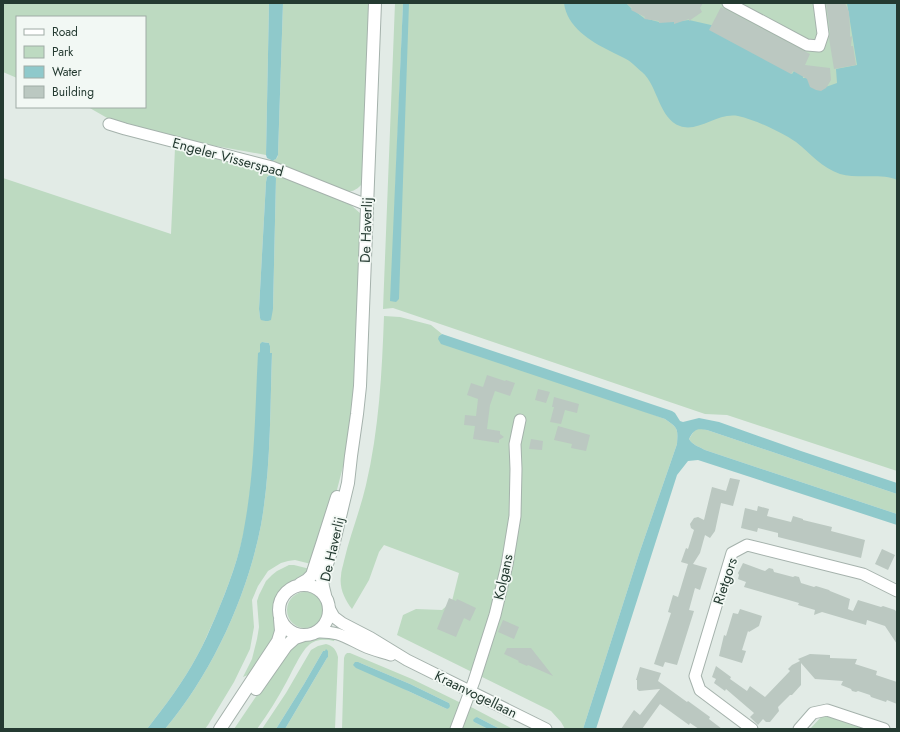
<svg xmlns="http://www.w3.org/2000/svg" width="900" height="732" font-family="Jost,sans-serif">
<rect width="100%" height="100%" fill="#e2ebe6"/>
<path fill="#bddac1" fill-rule="evenodd" d="M 3,3 L 269,3 L 266,155 L 177,139 L 109,119 L 88,107 L 145,107 L 145,17 L 17,17 L 17,78 L 3,72 Z
M 283,3 L 370,3 L 362,184 C 356,191 351,192 342,192 L 273,161 L 274,160 L 277,158 L 278,155 Z
M 395,3 L 403,3 L 391,301 L 407,3 L 897,3 L 897,471 L 727,415 L 705,414 L 393,308 L 383,309 Z
M 175,148 L 273,172 L 351,205 L 361,214 L 359,328 L 352,411 L 346,455 L 332,509 L 311,564 L 295,560 L 288,561 L 281,563 L 268,571 L 258,586 L 252,600 L 254,627 L 250,649 L 234,682 L 208,725 L 205,729 L 165,729 C 212,673 247,597 261,525 C 271,469 270,410 272,353 L 270,353 L 270,346 L 269,343 L 262,342 L 260,353 C 256,409 255,467 246,522 C 240,555 228,587 215,618 C 209,630 204,644 197,656 C 183,682 165,706 147,729 L 3,729 L 3,178 L 171,234 ZM 272,173 L 273,175 L 276,178 L 273,309 L 265,321 L 260,318 L 259,309 L 266,182 L 267,177 Z
M 384,316 L 400,317 L 431,325 L 442,334 L 439,336 L 665,419 C 678,428 678,428 677,444 L 639,554 L 583,729 L 565,729 L 561,722 L 551,711 L 397,635 L 403,615 L 416,609 L 442,610 L 452,601 L 459,573 L 384,545 L 379,552 L 369,580 L 352,609 C 345,600 339,588 341,576 C 341,571 343,566 344,561 C 350,535 360,511 366,485 C 379,430 382,372 384,316 Z
M 699,428 L 707,430 L 897,494 L 897,514 L 705,450 C 700,447 692,445 689,439 L 694,431 Z
M 289,565 L 294,565 L 310,569 L 307,574 L 298,579 L 292,581 L 286,584 L 277,594 L 274,606 L 275,619 L 275,633 L 261,660 L 253,673 L 243,677 L 252,659 L 257,639 L 259,627 L 257,601 L 259,595 L 266,581 L 272,575 L 277,571 Z
M287 610a18 18 0 1 1 36 0a18 18 0 1 1-36 0Z
M 326,636 L 336,637 L 334,641 C 325,639 315,639 308,646 C 301,652 292,672 287,681 C 278,698 268,714 257,729 L 234,729 L 289,648 L 293,644 Z
M 326,644 C 333,646 336,649 338,657 L 335,729 L 285,729 L 327,658 L 328,656 L 325,651 L 323,651 L 304,684 L 276,729 L 262,729 L 286,693 L 311,650 L 318,646 Z
M 347,653 L 350,653 L 412,679 L 459,702 L 460,703 L 452,729 L 342,729 L 344,658 L 345,655 ZM 358,662 L 410,684 L 449,703 L 447,709 L 408,691 Z
M 468,707 L 471,707 L 513,729 L 500,729 L 477,717 L 474,722 L 488,729 L 462,729 Z
M 829,713 L 871,729 L 810,729 L 822,716 Z"/>
<path fill="#8fc9cb" d="M 269,3 L 283,3 L 278,155 L 276,159 L 274,160 L 273,161 L 271,161 L 271,160 L 267,158 L 266,155 Z
M 403,3 L 409,3 L 399,299 L 396,302 L 390,301 Z
M 564,3 L 626,3 L 632,9 L 644,18 L 659,22 L 673,22 L 689,20 L 711,25 L 792,74 L 794,71 L 803,73 L 803,78 L 807,78 L 820,89 L 837,83 L 836,69 L 857,65 L 847,3 L 897,3 L 897,180 C 884,173 857,179 840,174 C 822,168 810,153 796,142 C 781,132 756,120 738,116 C 718,112 698,133 680,126 C 659,119 658,86 642,72 C 637,68 632,62 626,59 C 621,56 615,54 610,51 C 590,41 567,27 564,3 Z
M 270,173 L 272,173 L 273,175 L 276,178 L 273,309 L 271,320 L 268,321 L 265,321 L 261,320 L 260,318 L 259,309 L 266,182 L 267,177 L 270,175 Z
M 442,334 L 672,411 L 675,413 L 680,421 L 683,422 L 699,418 L 719,422 L 801,451 L 897,483 L 897,494 L 707,430 C 697,428 694,429 689,439 C 692,445 700,447 705,450 L 897,514 L 897,525 L 698,460 L 688,461 L 677,475 L 596,729 L 583,729 L 639,554 L 677,444 C 678,428 678,428 665,419 L 441,344 L 438,339 L 439,336 Z
M 262,342 L 269,343 L 270,346 L 270,353 L 272,353 C 270,410 271,469 261,525 C 247,597 212,673 165,729 L 147,729 C 165,706 183,682 197,656 C 204,644 209,631 215,618 C 228,587 240,556 245,523 C 255,467 255,409 258,353 L 260,352 L 260,344 Z
M 326,649 L 328,651 L 328,657 L 327,658 L 285,729 L 276,729 L 304,684 L 323,651 L 325,651 Z
M 355,662 L 358,662 L 410,684 L 449,703 L 450,706 L 449,708 L 447,709 L 408,691 L 356,668 L 353,665 Z
M 477,717 L 500,729 L 488,729 L 474,722 L 473,720 L 475,718 Z"/>
<path fill="#bbc8c1" d="M 626,3 L 703,3 L 700,8 L 702,12 L 689,21 L 689,19 L 674,24 L 674,22 L 659,23 L 659,21 L 644,19 L 645,17 L 631,10 L 632,8 Z
M 826,3 L 845,3 L 849,12 L 850,28 L 850,37 L 852,36 L 851,46 L 853,46 L 856,65 L 834,69 L 829,38 L 830,33 Z
M 721,7 L 810,54 L 805,65 L 830,68 L 831,80 L 828,85 L 826,88 L 821,91 L 816,90 L 810,87 L 807,79 L 793,71 L 791,74 L 709,30 Z
M 487,375 L 505,381 L 506,380 L 515,383 L 510,396 L 495,391 L 490,405 L 487,429 L 500,431 L 500,434 L 504,437 L 499,440 L 499,443 L 473,439 L 475,426 L 464,425 L 465,415 L 476,416 L 478,399 L 467,395 L 471,383 L 483,387 Z
M 538,389 L 550,392 L 546,403 L 535,400 Z
M 554,397 L 579,404 L 577,413 L 565,410 L 561,424 L 550,422 L 554,407 L 552,407 Z
M 558,426 L 590,435 L 586,451 L 571,448 L 572,444 L 554,440 Z
M 531,439 L 543,441 L 542,450 L 529,449 Z
M 730,478 L 740,480 L 733,506 L 721,503 L 715,531 L 710,538 L 705,535 L 700,553 L 693,564 L 707,568 L 700,590 L 695,588 L 689,610 L 694,611 L 677,665 L 665,662 L 663,667 L 654,664 L 671,613 L 668,612 L 673,595 L 678,597 L 688,564 L 681,562 L 686,548 L 688,549 L 694,530 L 691,528 L 690,524 L 694,518 L 698,517 L 704,520 L 712,487 L 726,491 Z
M 758,506 L 769,509 L 767,516 L 791,522 L 793,516 L 803,519 L 803,520 L 832,527 L 831,531 L 865,540 L 861,558 L 778,537 L 778,533 L 758,528 L 757,532 L 741,528 L 745,508 L 757,511 Z
M 882,549 L 895,555 L 888,570 L 875,564 Z
M 743,563 L 765,571 L 769,568 L 773,569 L 774,572 L 793,577 L 795,576 L 799,577 L 801,583 L 814,587 L 816,586 L 829,590 L 830,591 L 850,599 L 848,609 L 853,611 L 858,600 L 881,607 L 883,606 L 895,610 L 897,613 L 897,644 L 885,626 L 867,620 L 866,625 L 822,612 L 814,615 L 815,610 L 798,605 L 799,603 L 744,587 L 746,582 L 738,579 L 739,575 L 738,573 Z
M 449,598 L 456,601 L 457,599 L 476,608 L 470,621 L 464,618 L 456,637 L 437,629 Z
M 740,609 L 762,616 L 759,626 L 749,632 L 748,631 L 742,650 L 746,651 L 742,663 L 719,656 L 724,635 L 726,636 L 733,613 L 738,614 Z
M 503,620 L 519,627 L 514,639 L 498,632 Z
M 507,648 L 531,648 L 553,676 L 528,665 L 527,666 L 518,662 L 519,661 L 504,654 Z
M 810,654 L 830,655 L 830,658 L 857,659 L 855,664 L 877,671 L 876,675 L 897,682 L 897,704 L 887,700 L 886,702 L 871,697 L 870,695 L 858,691 L 856,692 L 852,691 L 851,689 L 841,685 L 843,681 L 815,679 L 801,663 L 801,685 L 792,695 L 790,695 L 778,707 L 779,711 L 770,722 L 766,722 L 763,719 L 758,725 L 750,717 L 754,713 L 726,689 L 725,691 L 714,683 L 716,679 L 712,677 L 716,666 L 731,677 L 730,679 L 747,691 L 750,686 L 765,697 L 790,671 L 788,669 L 792,665 L 800,661 L 798,659 Z
M 640,667 L 661,673 L 658,681 L 687,702 L 688,701 L 710,717 L 709,719 L 722,729 L 699,729 L 690,723 L 689,725 L 660,704 L 642,729 L 621,729 L 634,710 L 640,715 L 660,689 L 639,691 L 637,689 L 637,680 L 636,680 Z"/>
<g fill="none" stroke-linecap="round" stroke-linejoin="round">
<defs>
<path id="minor" d="M 728,3 L 807,45 L 819,46 L 823,34 L 819,3
M 109,124 L 125,129 L 272,167 L 367,205
M 329,608 L 334,617 L 342,623 L 371,638 L 407,660 L 546,729
M 316,632 C 339,631 345,637 364,646 C 372,650 382,652 391,655
M 456,729 L 474,681 L 495,615 L 507,565 L 515,516 L 516,469 L 515,444 L 520,420
M 752,729 L 700,690 L 695,676 L 732,553 L 747,545 L 863,574 L 897,591
M 799,729 L 813,713 L 827,710 L 884,729"/>
<path id="tertiary" d="M 300,584 L 307,580 L 312,575 L 323,541 L 337,497
M279 610a25 25 0 1 1 50 0a25 25 0 1 1-50 0Z
M 325,595 L 323,587 L 322,579 L 333,546 L 348,483 L 351,456 L 357,414 L 360,386 L 375,3
M 256,689 L 286,646 L 295,638 L 304,635
M 220,729 L 278,641 L 281,631 L 280,619"/>
</defs>
<use href="#minor" stroke="#a5b2ac" stroke-width="13"/>
<use href="#tertiary" stroke="#a5b2ac" stroke-width="14"/>
<use href="#minor" stroke="#fff" stroke-width="11"/>
<use href="#tertiary" stroke="#fff" stroke-width="12"/>
</g>
<g text-anchor="middle" stroke-width="3.5" stroke-linejoin="round" paint-order="stroke">
<g font-size="14" fill="#243a31" stroke="#f2f8f4">
<text transform="translate(228 157) rotate(15)" y="5">Engeler Visserspad</text>
<text transform="translate(366 230) rotate(-88)" y="5">De Haverlij</text>
<text transform="translate(332 549) rotate(-77)" y="5">De Haverlij</text>
<text transform="translate(503 577) rotate(-78)" y="5">Kolgans</text>
<text transform="translate(725 581) rotate(-72)" y="5">Rietgors</text>
<text transform="translate(476 694) rotate(26)" y="5">Kraanvogellaan</text>
</g>
</g>
<rect width="900" height="732" fill="none" stroke="#243a31" stroke-width="8"/>
<rect x="16" y="16" width="130" height="92" fill="#f2f8f4" stroke="#a0aca6"/>
<rect x="24" y="29" width="20" height="6" fill="#ffffff" stroke="#a0aca6"/>
<text x="52" y="36" font-size="12" fill="#243a31">Road</text>
<rect x="24" y="46" width="20" height="12" fill="#bddac1" stroke="#a0aca6"/>
<text x="52" y="56" font-size="12" fill="#243a31">Park</text>
<rect x="24" y="66" width="20" height="12" fill="#8fc9cb" stroke="#a0aca6"/>
<text x="52" y="76" font-size="12" fill="#243a31">Water</text>
<rect x="24" y="86" width="20" height="12" fill="#bbc8c1" stroke="#a0aca6"/>
<text x="52" y="96" font-size="12" fill="#243a31">Building</text>
</svg>
